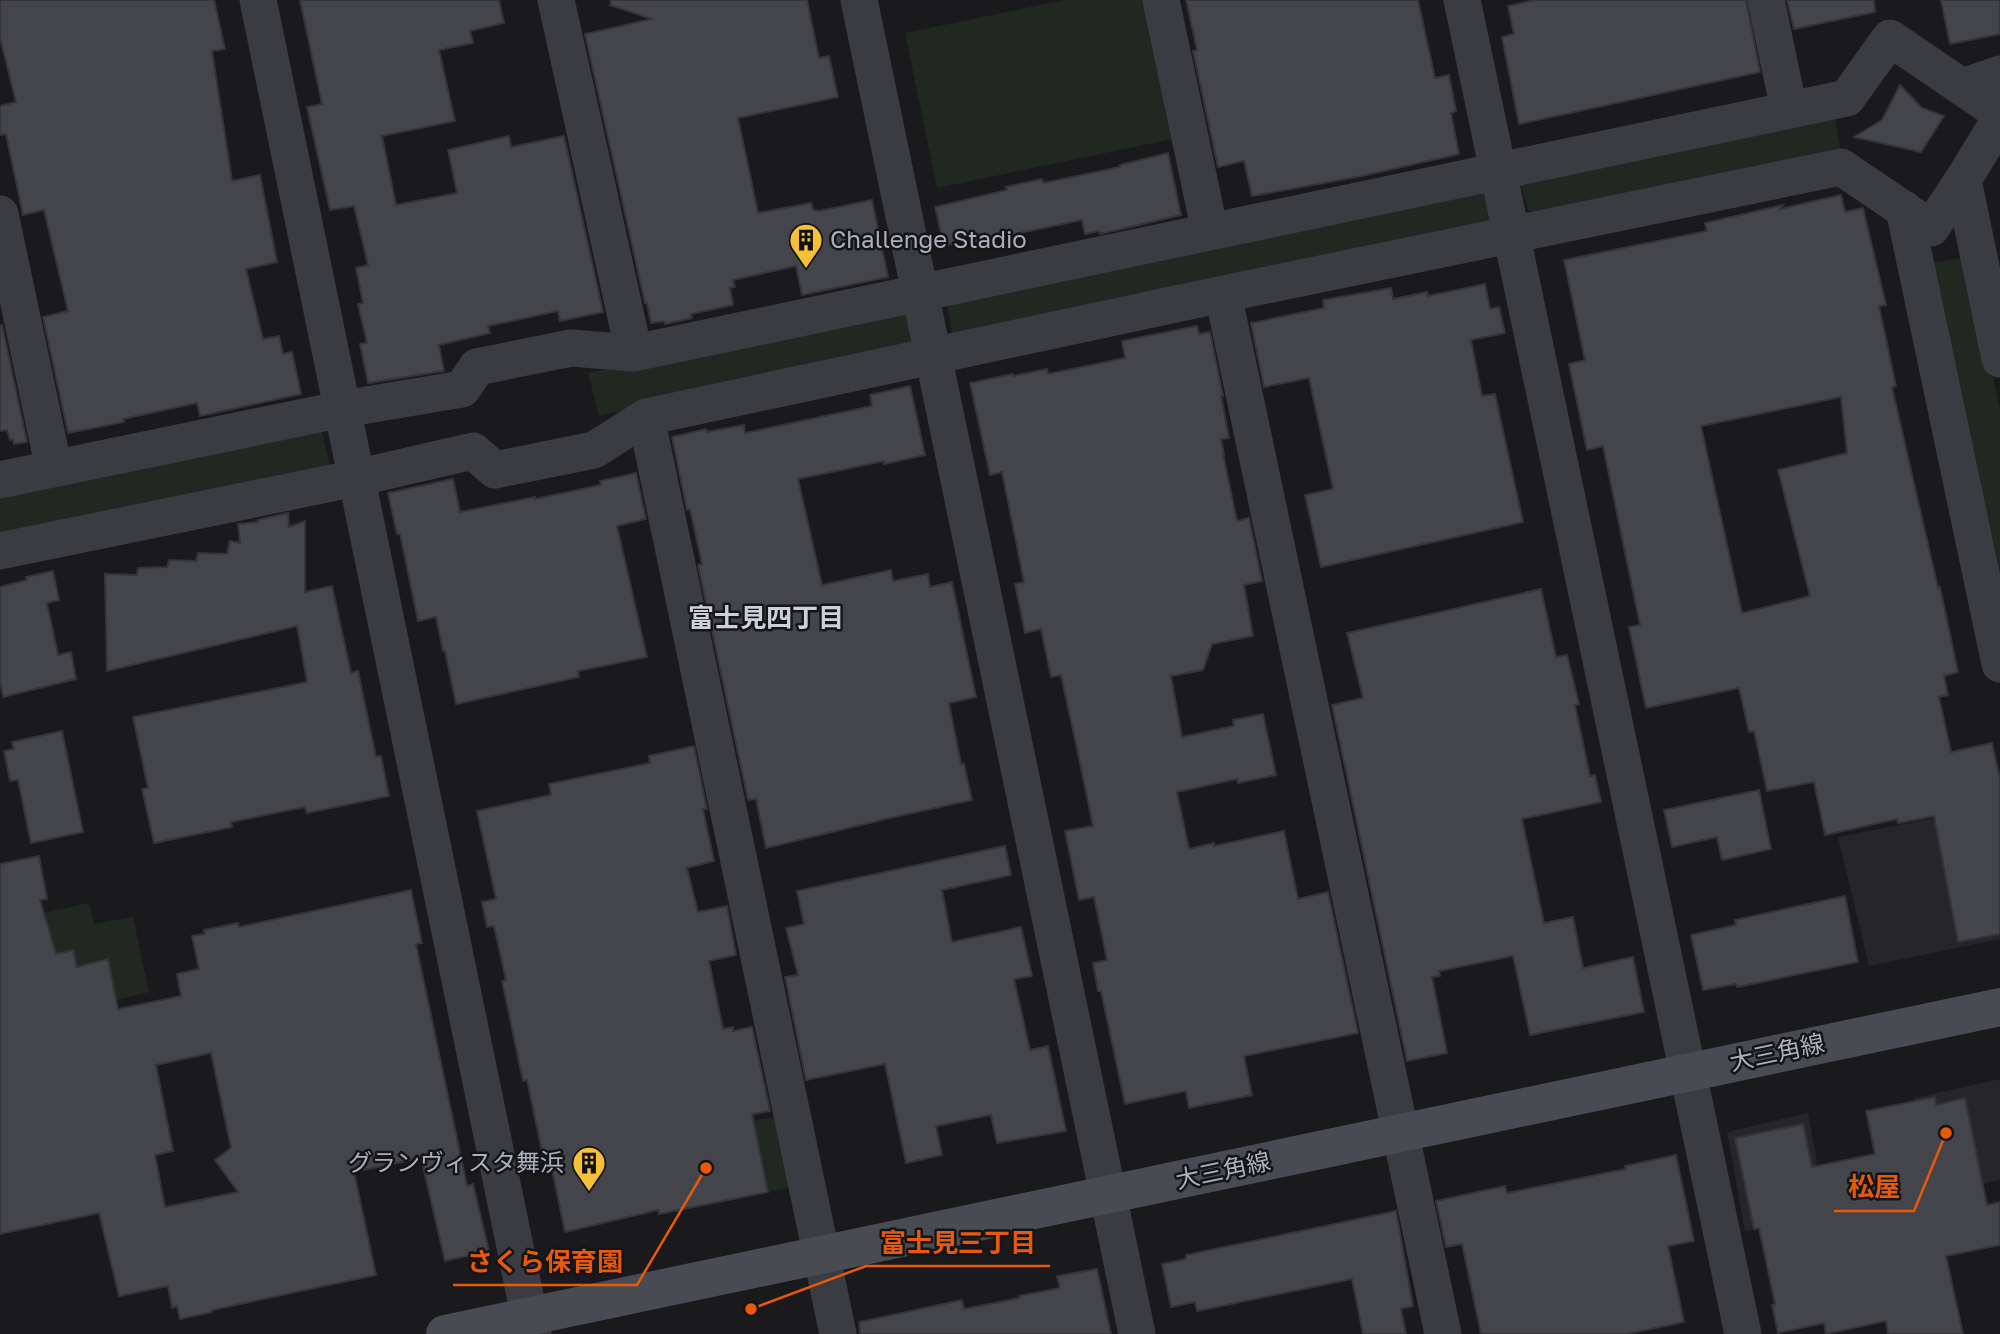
<svg xmlns="http://www.w3.org/2000/svg" width="2000" height="1334" font-family="'Golos Text','Noto Sans JP',sans-serif">
<rect width="100%" height="100%" fill="#1a1a1d"/>
<path fill="#26262a" d="M 2000,805 L 2000,939 L 1869,966 L 1838,837 Z
M 2000,1079 L 2000,1180 L 1936,1194 L 1914,1098 Z
M 1808,1113 L 1826,1214 L 1745,1231 L 1727,1132 Z"/>
<path fill="#202821" d="M 1065,0 L 1153,0 L 1182,137 L 937,188 L 905,33 Z
M 1833,108 L 1841,153 L 1529,212 L 1518,175 Z
M 1481,184 L 1491,222 L 952,335 L 947,302 Z
M 1967,257 L 2000,408 L 2000,610 L 1927,264 Z
M 904,307 L 913,346 L 599,416 L 588,373 Z
M 321,429 L 330,465 L 0,534 L 0,496 Z
M 89,903 L 94,924 L 133,917 L 149,992 L 116,1000 L 108,959 L 77,967 L 73,950 L 56,954 L 53,946 L 5,921 Z
M 778,1117 L 792,1187 L 768,1192 L 754,1120 Z"/>
<path fill="#44454a" stroke="#343439" stroke-width="2" fill-rule="evenodd" d="M 0,0 L 214,0 L 225,49 L 212,51 L 232,181 L 260,175 L 277,262 L 246,269 L 263,339 L 279,336 L 283,354 L 292,352 L 301,394 L 200,416 L 197,403 L 123,419 L 124,422 L 68,433 L 43,317 L 68,311 L 44,210 L 23,215 L 6,134 L 0,135 L 0,106 L 16,102 L 0,38 Z
M 300,0 L 499,0 L 504,23 L 470,31 L 473,43 L 439,50 L 455,121 L 382,136 L 396,205 L 457,193 L 448,150 L 509,136 L 511,147 L 564,136 L 603,312 L 560,321 L 558,311 L 488,326 L 490,333 L 439,345 L 444,371 L 368,383 L 360,344 L 367,343 L 358,304 L 363,303 L 356,268 L 368,265 L 354,206 L 330,210 L 307,107 L 322,104 Z
M 611,0 L 807,0 L 819,58 L 829,56 L 838,97 L 738,118 L 758,213 L 811,203 L 813,210 L 819,211 L 872,200 L 888,277 L 802,295 L 796,266 L 733,280 L 735,287 L 730,288 L 733,305 L 691,314 L 692,318 L 665,324 L 664,321 L 651,323 L 647,303 L 645,303 L 585,34 L 652,19 L 610,5 Z
M 1186,0 L 1418,0 L 1435,78 L 1449,75 L 1456,111 L 1451,113 L 1459,154 L 1362,176 L 1252,196 L 1244,161 L 1218,167 L 1193,51 L 1197,50 Z
M 1536,0 L 1746,0 L 1760,72 L 1519,124 L 1502,37 L 1514,34 L 1508,6 Z
M 1787,0 L 1874,0 L 1875,12 L 1794,29 Z
M 1941,0 L 2000,0 L 2000,34 L 1950,44 Z
M 1900,85 L 1922,108 L 1944,116 L 1921,152 L 1854,137 L 1882,120 Z
M 1168,153 L 1181,215 L 1100,234 L 1099,231 L 1085,234 L 1082,220 L 972,243 L 971,239 L 944,246 L 935,207 L 1007,190 L 1006,187 L 1042,179 L 1043,183 L 1120,167 L 1120,165 Z
M 1841,195 L 1845,212 L 1863,208 L 1886,305 L 1879,306 L 1896,386 L 1892,387 L 1938,588 L 1940,587 L 1958,672 L 1944,676 L 1948,695 L 1939,697 L 1951,752 L 1992,743 L 2000,779 L 2000,934 L 1958,942 L 1934,816 L 1898,823 L 1897,819 L 1825,835 L 1814,782 L 1767,791 L 1754,731 L 1749,732 L 1739,688 L 1646,708 L 1629,627 L 1640,625 L 1603,446 L 1587,450 L 1569,364 L 1585,360 L 1564,260 L 1707,231 L 1705,223 L 1783,205 L 1780,209 ZM 1841,397 L 1847,453 L 1778,470 L 1810,596 L 1742,613 L 1701,426 Z
M 1485,284 L 1490,309 L 1499,307 L 1505,333 L 1471,340 L 1482,396 L 1495,394 L 1523,522 L 1321,567 L 1305,495 L 1333,489 L 1309,378 L 1264,387 L 1251,323 L 1324,308 L 1323,300 L 1391,288 L 1393,299 L 1427,292 L 1428,296 Z
M 2,325 L 27,442 L 14,444 L 13,439 L 10,440 L 7,430 L 0,431 L 0,326 Z
M 1197,326 L 1199,334 L 1210,332 L 1223,396 L 1221,396 L 1229,438 L 1221,439 L 1224,454 L 1223,454 L 1237,521 L 1249,518 L 1262,581 L 1244,585 L 1253,636 L 1212,644 L 1203,670 L 1171,676 L 1182,737 L 1234,726 L 1233,720 L 1263,714 L 1276,775 L 1238,783 L 1237,779 L 1177,792 L 1189,849 L 1214,843 L 1214,846 L 1284,831 L 1298,899 L 1328,892 L 1358,1033 L 1244,1056 L 1252,1095 L 1189,1108 L 1186,1091 L 1125,1104 L 1101,991 L 1098,991 L 1093,963 L 1107,960 L 1094,897 L 1079,900 L 1065,831 L 1093,826 L 1076,744 L 1061,675 L 1051,677 L 1041,629 L 1025,633 L 1015,584 L 1024,582 L 1002,472 L 990,475 L 970,383 L 1013,374 L 1013,376 L 1047,369 L 1048,374 L 1125,358 L 1122,341 Z
M 910,386 L 925,455 L 884,464 L 884,461 L 798,479 L 822,585 L 891,570 L 893,581 L 928,574 L 930,587 L 952,582 L 976,697 L 949,703 L 961,764 L 964,764 L 972,800 L 894,817 L 766,848 L 756,799 L 748,800 L 698,565 L 702,564 L 690,509 L 687,510 L 672,437 L 706,429 L 707,432 L 744,425 L 745,433 L 872,406 L 870,395 Z
M 636,473 L 646,519 L 617,526 L 647,657 L 578,671 L 579,677 L 456,704 L 445,651 L 443,651 L 436,617 L 418,621 L 400,534 L 397,534 L 388,493 L 453,479 L 460,512 L 535,497 L 535,499 L 601,485 L 600,481 Z
M 288,513 L 289,527 L 305,521 L 305,592 L 332,586 L 351,673 L 358,671 L 376,757 L 381,756 L 389,796 L 307,813 L 305,807 L 231,822 L 232,827 L 154,843 L 142,789 L 148,788 L 133,717 L 307,682 L 297,626 L 107,671 L 105,574 L 137,575 L 138,568 L 167,567 L 169,560 L 196,561 L 198,553 L 227,554 L 230,541 L 240,543 L 238,524 L 258,522 L 258,520 Z
M 53,571 L 59,600 L 47,603 L 58,655 L 71,652 L 76,679 L 3,697 L 0,680 L 0,587 L 27,580 L 26,577 Z
M 1541,589 L 1556,657 L 1567,655 L 1579,704 L 1575,705 L 1590,776 L 1595,775 L 1601,802 L 1522,819 L 1544,923 L 1573,917 L 1583,968 L 1633,957 L 1644,1012 L 1530,1035 L 1513,956 L 1439,971 L 1440,976 L 1432,977 L 1447,1053 L 1407,1061 L 1332,705 L 1363,698 L 1347,633 Z
M 62,731 L 83,832 L 31,843 L 18,780 L 10,781 L 4,751 L 14,749 L 12,742 Z
M 694,746 L 707,809 L 703,809 L 714,861 L 687,868 L 698,912 L 727,906 L 736,955 L 709,961 L 723,1029 L 733,1027 L 733,1031 L 752,1027 L 770,1111 L 752,1114 L 768,1192 L 659,1214 L 658,1210 L 565,1232 L 549,1155 L 543,1156 L 527,1080 L 523,1081 L 502,981 L 506,980 L 494,926 L 487,927 L 482,902 L 496,899 L 477,811 L 551,795 L 549,784 L 650,763 L 649,756 Z
M 1759,790 L 1771,849 L 1722,860 L 1717,837 L 1672,847 L 1664,810 Z
M 1005,846 L 1011,875 L 942,890 L 952,942 L 1021,927 L 1032,976 L 1014,979 L 1030,1050 L 1048,1046 L 1066,1131 L 997,1143 L 991,1115 L 936,1126 L 942,1155 L 906,1163 L 885,1064 L 806,1080 L 785,977 L 798,975 L 786,928 L 804,924 L 797,891 Z
M 39,856 L 47,899 L 40,900 L 56,954 L 73,950 L 77,967 L 108,959 L 118,1009 L 181,996 L 177,974 L 199,969 L 192,936 L 205,934 L 204,930 L 238,923 L 239,927 L 411,890 L 422,943 L 416,944 L 467,1186 L 473,1184 L 489,1251 L 445,1261 L 421,1158 L 354,1172 L 376,1275 L 212,1310 L 212,1312 L 180,1319 L 177,1306 L 172,1308 L 168,1286 L 119,1296 L 99,1213 L 0,1234 L 0,864 ZM 211,1053 L 231,1148 L 215,1160 L 238,1192 L 165,1207 L 155,1155 L 173,1151 L 156,1065 Z
M 1845,896 L 1858,962 L 1737,987 L 1736,984 L 1703,990 L 1691,935 L 1736,925 L 1735,920 Z
M 1935,1097 L 1936,1105 L 1965,1098 L 1987,1205 L 2000,1202 L 2000,1245 L 1946,1256 L 1963,1334 L 1888,1334 L 1886,1321 L 1826,1334 L 1824,1323 L 1778,1333 L 1772,1305 L 1775,1304 L 1759,1228 L 1754,1229 L 1735,1138 L 1803,1124 L 1812,1167 L 1875,1154 L 1866,1111 Z
M 1676,1155 L 1694,1241 L 1668,1246 L 1684,1322 L 1627,1334 L 1481,1334 L 1462,1244 L 1446,1247 L 1436,1201 L 1505,1186 L 1507,1193 L 1626,1169 L 1625,1166 Z
M 1396,1211 L 1413,1306 L 1401,1309 L 1406,1334 L 1363,1334 L 1352,1279 L 1197,1311 L 1195,1302 L 1171,1307 L 1162,1264 L 1186,1259 L 1186,1255 Z
M 1097,1269 L 1111,1334 L 860,1334 L 859,1322 L 962,1300 L 964,1309 L 1020,1298 L 1019,1296 L 1060,1288 L 1057,1276 Z"/>
<g fill="none" stroke-linecap="round" stroke-linejoin="round">
<path stroke="#3b3c42" stroke-width="37" d="M 258,0 L 533,1334
M 556,0 L 634,353
M 859,0 L 1137,1334
M 1161,0 L 1210,232
M 1462,0 L 1743,1334
M 1766,0 L 1789,110
M 1963,87 L 2000,74
M 1963,180 L 2000,359
M 1904,209 L 2000,664
M 0,214 L 54,469
M 1223,294 L 1443,1334
M 646,417 L 838,1334
M 0,480 L 343,409 L 462,389 L 477,367 L 571,348 L 634,353 L 1847,98 L 1890,38 L 2000,113
M 0,551 L 356,478 L 473,451 L 495,470 L 594,450 L 646,417 L 1223,294 L 1841,167 L 1931,228 L 1963,180 L 2000,119"/>
<path stroke="#494b52" stroke-width="38" d="M 445,1334 L 2000,1007"/>
</g>
<defs>
<symbol id="building-pin" viewBox="-11 -11 22 30"><path d="M0 17L-7.5 6A9.5 9.5 0 1 1 7.5 6Z" fill="#f7c137" stroke="#151518"/><path d="M-4-6H4V6H1V3H-1V6H-4ZM-2.5-4.3h1.7v1.8h-1.7ZM.8-4.3h1.7v1.8H.8ZM-2.5-1h1.7V.8h-1.7ZM.8-1h1.7V.8H.8Z" fill="#111"/></symbol>
</defs>
<g fill-rule="evenodd">
<use href="#building-pin" x="787" y="221" width="38" height="52"/>
<use href="#building-pin" x="570" y="1144" width="38" height="52"/>
</g>
<g text-anchor="middle" stroke-width="5" stroke-linejoin="round" paint-order="stroke">
<g font-size="24" fill="#acb0bc" stroke="#151518" text-anchor="start">
<text x="830" y="248">Challenge Stadio</text>
<text x="564" y="1171" text-anchor="end">グランヴィスタ舞浜</text>
</g>
<g font-size="24" fill="#acb0bc" stroke="#151518">
<text transform="translate(1777 1053) rotate(-12)" y="8">大三角線</text>
<text transform="translate(1223 1171) rotate(-12)" y="8">大三角線</text>
</g>
<g font-size="26" font-weight="bold" fill="#cdd0d8" stroke="#151518">
<text x="766" y="627">富士見四丁目</text>
</g>
</g>
<path fill="none" stroke="#e8590c" stroke-width="2.5" d="M1946 1133L1914 1211H1834M751 1309L866 1266H1050M706 1168L637 1285H453"/>
<g fill="#e8590c" stroke="#151518" stroke-width="2.5">
<circle cx="1946" cy="1133" r="7"/>
<circle cx="751" cy="1309" r="7"/>
<circle cx="706" cy="1168" r="7"/>
</g>
<g font-size="26" text-anchor="middle" font-weight="bold" fill="#e8590c" stroke="#151518" stroke-width="5" stroke-linejoin="round" paint-order="stroke">
<text x="1874" y="1196">松屋</text>
<text x="958" y="1252">富士見三丁目</text>
<text x="545" y="1271">さくら保育園</text>
</g>
</svg>
